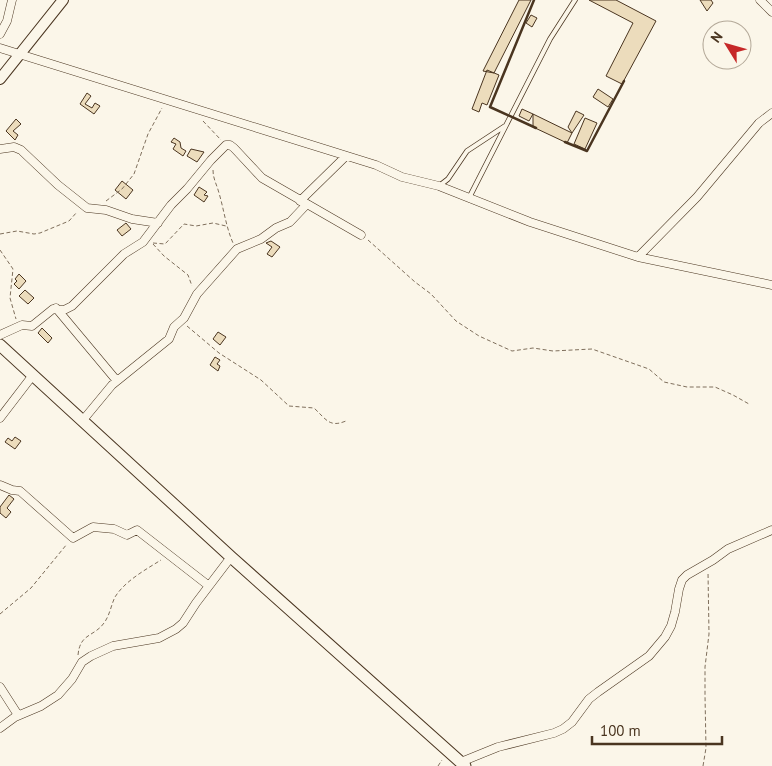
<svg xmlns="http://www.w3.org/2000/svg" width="772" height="766" font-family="'PT Sans',sans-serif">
<rect width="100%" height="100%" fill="#fbf6e9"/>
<path fill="#ecdcbc" stroke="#4a3520" d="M 519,0 L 531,0 L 494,73 L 483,71 Z
M 589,0 L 616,0 L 656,21 L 622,84 L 606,76 L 633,23 Z
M 700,0 L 711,0 L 713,3 L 707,11 Z
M 531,15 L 537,18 L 532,27 L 526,23 Z
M 487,70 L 499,75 L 487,105 L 482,103 L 479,112 L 472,109 Z
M 598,89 L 613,99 L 608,107 L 593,97 Z
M 87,93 L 91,96 L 85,104 L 92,108 L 95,103 L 100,106 L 94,114 L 80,104 Z
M 522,109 L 533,114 L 529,121 L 519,116 Z
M 576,111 L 584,115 L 572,133 L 568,127 Z
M 533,114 L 572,133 L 567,143 L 533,127 Z
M 585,118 L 597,123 L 585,149 L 574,144 Z
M 16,119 L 21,124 L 13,131 L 18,135 L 15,140 L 6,131 Z
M 174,138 L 180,142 L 181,148 L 186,151 L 183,156 L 173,149 L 176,144 L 171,142 Z
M 191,149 L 204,152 L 197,162 L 187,156 Z
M 122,181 L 133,190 L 126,199 L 115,190 Z
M 199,187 L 207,192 L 204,195 L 208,196 L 204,202 L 194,195 Z
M 126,223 L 131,229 L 122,236 L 117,230 Z
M 271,241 L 280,247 L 272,257 L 267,254 L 272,247 L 266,243 Z
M 19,274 L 26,281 L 19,289 L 14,284 L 17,281 L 15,279 Z
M 25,290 L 34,298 L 28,304 L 19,296 Z
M 42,328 L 52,338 L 48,343 L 38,333 Z
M 218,332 L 226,337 L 220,345 L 213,339 Z
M 215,357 L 220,360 L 217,364 L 220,366 L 218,371 L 210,365 Z
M 15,437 L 21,441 L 15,449 L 5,442 L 8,438 L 12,441 Z
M 9,495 L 14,499 L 7,508 L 11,512 L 6,518 L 0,513 L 0,507 Z"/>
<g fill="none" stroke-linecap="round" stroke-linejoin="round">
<defs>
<path id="service" d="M 439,186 L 448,179 L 467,151 L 505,126
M 469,198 L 550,39 L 575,0"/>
<path id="minor" d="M 760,0 L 772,12
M 0,34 L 7,21 L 12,0
M 0,48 L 376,165 L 402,177 L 439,186 L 530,222 L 638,257 L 772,285
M 0,149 L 14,147 L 21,150 L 58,185 L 87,208 L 106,210 L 132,219 L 158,223
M 300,201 L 346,156
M 638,257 L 697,197 L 759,123 L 772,113
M 56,308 L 117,381
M 0,335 L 22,325 L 32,326 L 53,309 L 64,310 L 72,306 L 124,254 L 143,242 L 171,205 L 187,189 L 211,160 L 226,145 L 230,145 L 234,148 L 262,178 L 361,235
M 0,418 L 33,375
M 83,420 L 112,385 L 169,339 L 174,327 L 184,318 L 197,294 L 237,249 L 261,239 L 276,228 L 290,222 L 307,204
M 0,485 L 12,490 L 20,491 L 73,538 L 93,527 L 114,529 L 127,535 L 137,530 L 209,586
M 0,687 L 18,715
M 0,728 L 15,717 L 41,706 L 58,695 L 72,679 L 82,662 L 91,656 L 113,646 L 159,638 L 176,629 L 183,623 L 196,603 L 231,557
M 461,762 L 498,747 L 554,733 L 563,729 L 572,722 L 589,699 L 598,692 L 649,656 L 665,637 L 671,626 L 675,612 L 679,589 L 682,580 L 687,575 L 713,560 L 728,549 L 772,530"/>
<path id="tertiary" d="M 0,79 L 63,0"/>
<path id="secondary" d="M 0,345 L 231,557 L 465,766"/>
</defs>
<use href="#service" stroke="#4a3520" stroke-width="5.5"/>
<use href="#minor" stroke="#4a3520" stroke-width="9"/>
<use href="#tertiary" stroke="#4a3520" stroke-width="12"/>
<use href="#secondary" stroke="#4a3520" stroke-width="13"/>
<path stroke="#7f6f5c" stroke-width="1" stroke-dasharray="4 2.5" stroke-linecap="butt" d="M 203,121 L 221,140
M 213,170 C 213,179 217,185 219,193 C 224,210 226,227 233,243
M 106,201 L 122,189 L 134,174 L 148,134 L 162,108
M 0,234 L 17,231 L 34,234 L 40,233 L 69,221 L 77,212
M 368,240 L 415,282 L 431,294 L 456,321 L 479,336 L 512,351 L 533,348 L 553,351 L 592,349 L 649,369 L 664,382 L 687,387 L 715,387 L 733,395 L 749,404
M 153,243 L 165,244 L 184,224 L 196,226 L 213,223 L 226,226
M 153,244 L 164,256 L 188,275 L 192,286
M 0,250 L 13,269 L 10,298 L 16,319
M 187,326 L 219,353 L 261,380 L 289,406 L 314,408 C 326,419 329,428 346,421
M 0,614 L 31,588 L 67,544
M 78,655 C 80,633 94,637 104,623 C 110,615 111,605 115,597 C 125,581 145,570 161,560
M 438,766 L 442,760
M 703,766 L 706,748 L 705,695 L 705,667 L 709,634 L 708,572"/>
<use href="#service" stroke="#fbf6e9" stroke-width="4"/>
<use href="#minor" stroke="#fbf6e9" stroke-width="8"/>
<use href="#tertiary" stroke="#fbf6e9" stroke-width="10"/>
<use href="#secondary" stroke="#fbf6e9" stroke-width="11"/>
<path stroke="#4a3520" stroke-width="2.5" d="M 534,0 L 490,107 L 536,128
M 565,142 L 587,151 L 624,81"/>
</g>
<g transform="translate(727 45) rotate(307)"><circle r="24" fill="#fbf6e9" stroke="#b4a999"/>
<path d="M0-4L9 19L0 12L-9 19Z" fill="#c62828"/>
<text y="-8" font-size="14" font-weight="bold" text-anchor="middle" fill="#4a3520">N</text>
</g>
<path d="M592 736v8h130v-8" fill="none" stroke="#4a3520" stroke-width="2.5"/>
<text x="600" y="736" font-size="15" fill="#4a3520" stroke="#fbf6e9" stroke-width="4" paint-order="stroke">100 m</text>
</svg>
